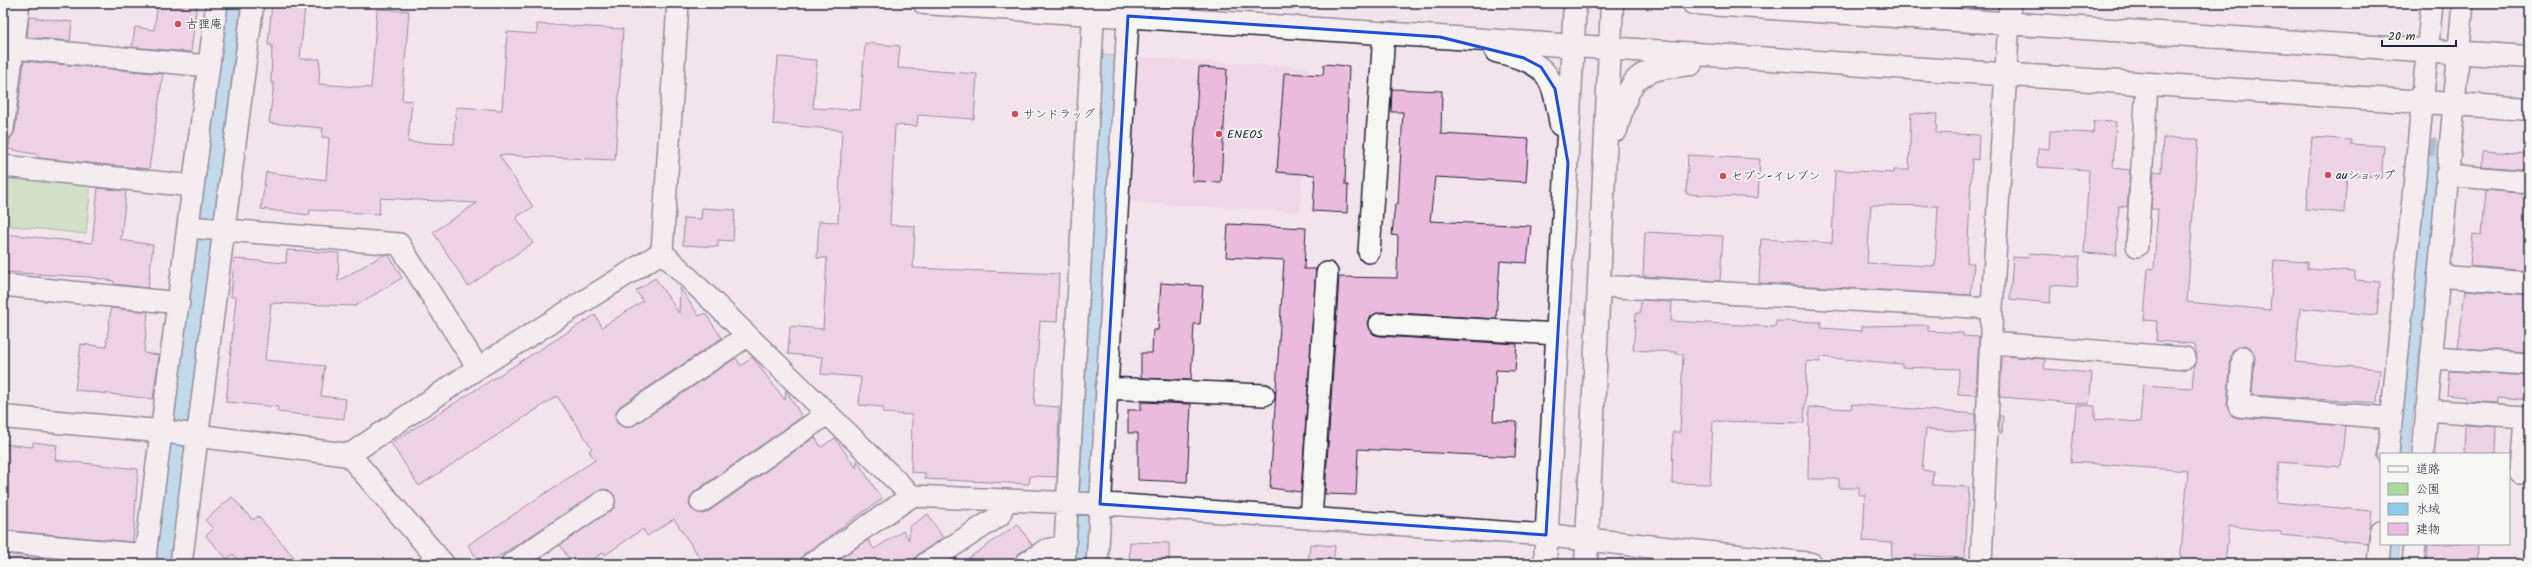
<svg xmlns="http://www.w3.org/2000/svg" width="2532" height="567" font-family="Kalam,'Klee One',sans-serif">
<rect width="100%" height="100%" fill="#f3e4ec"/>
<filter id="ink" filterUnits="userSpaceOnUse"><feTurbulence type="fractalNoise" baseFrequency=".025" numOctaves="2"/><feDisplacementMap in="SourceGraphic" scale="8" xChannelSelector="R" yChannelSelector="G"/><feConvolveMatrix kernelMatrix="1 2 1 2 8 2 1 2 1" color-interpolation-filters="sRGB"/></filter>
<g filter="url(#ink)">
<path fill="#f1d8e8" d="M 1138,57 L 1309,67 L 1300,212 L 1129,202 Z"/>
<path fill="#aadb9c" stroke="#667e6c" d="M 5,174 L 91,183 L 86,234 L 3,225 Z
M 1621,558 L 1675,564 L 1621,564 Z"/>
<path fill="#88cde9" stroke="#5f89a3" d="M 227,3 L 241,3 L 171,564 L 154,564 Z
M 1102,55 L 1115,56 L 1087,564 L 1076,564 Z
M 2429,143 L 2440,146 L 2409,454 L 2398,454 Z
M 2389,544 L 2400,544 L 2398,564 L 2387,564 Z"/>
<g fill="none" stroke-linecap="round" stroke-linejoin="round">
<path stroke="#5f89a3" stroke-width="7" d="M 2432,153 L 2434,141"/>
</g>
<path fill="#ebbbdd" stroke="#22223b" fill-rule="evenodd" d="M 158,3 L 197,3 L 191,52 L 132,47 L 135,27 L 154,30 Z
M 272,3 L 305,6 L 300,59 L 320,59 L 319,84 L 371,88 L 377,9 L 409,11 L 402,100 L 412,101 L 408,142 L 454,144 L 456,107 L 502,110 L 507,32 L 537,34 L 537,24 L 623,29 L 615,160 L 499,155 L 533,207 L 516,217 L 533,243 L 468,286 L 433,232 L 477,203 L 380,198 L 379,214 L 310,210 L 309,215 L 261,209 L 266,172 L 326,180 L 329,138 L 322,137 L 323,128 L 269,123 L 274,83 L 271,83 L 272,45 L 268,45 Z
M 29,17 L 72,22 L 70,41 L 27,37 Z
M 865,43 L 900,46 L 898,68 L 977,74 L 974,119 L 918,115 L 917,126 L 895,125 L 890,225 L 915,226 L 913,268 L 1059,274 L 1057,322 L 1040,321 L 1034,405 L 1059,407 L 1057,477 L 1030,476 L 1029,484 L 925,479 L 925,473 L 911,472 L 912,415 L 883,413 L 883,407 L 859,405 L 861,377 L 821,374 L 823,357 L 788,354 L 790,326 L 823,329 L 827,258 L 817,258 L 819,221 L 838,222 L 842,130 L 773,124 L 778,57 L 817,60 L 813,108 L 860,110 Z
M 24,61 L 163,74 L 149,169 L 39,158 L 35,154 L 8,149 L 10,139 L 15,131 Z
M 1324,64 L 1349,66 L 1345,185 L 1348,185 L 1347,213 L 1313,211 L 1315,175 L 1277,172 L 1284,73 L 1323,75 Z
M 1199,67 L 1227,69 L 1221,182 L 1192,181 Z
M 1392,89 L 1442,91 L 1441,134 L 1529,139 L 1526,182 L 1435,177 L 1430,221 L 1531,226 L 1527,263 L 1500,261 L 1496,319 L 1381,312 L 1370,317 L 1368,324 L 1373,334 L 1379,336 L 1517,344 L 1515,371 L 1496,370 L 1493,421 L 1517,422 L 1515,457 L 1358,449 L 1356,495 L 1325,494 L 1339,277 L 1397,278 L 1398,236 L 1392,235 L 1395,204 L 1398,204 L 1403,112 L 1391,112 Z
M 1911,113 L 1937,114 L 1936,133 L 1979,135 L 1978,160 L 1972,159 L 1967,263 L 1974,263 L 1971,295 L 1759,283 L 1761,239 L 1832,243 L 1835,170 L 1894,173 L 1894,170 L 1909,170 ZM 1871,205 L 1938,206 L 1935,266 L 1867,263 Z
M 2094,121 L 2116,122 L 2113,168 L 2130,170 L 2127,207 L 2119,206 L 2116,255 L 2084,253 L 2089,170 L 2037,167 L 2038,148 L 2049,149 L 2050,131 L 2093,133 Z
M 2312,137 L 2351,140 L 2350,144 L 2384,146 L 2381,178 L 2347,175 L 2344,213 L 2306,209 Z
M 2163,138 L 2198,139 L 2187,302 L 2270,310 L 2274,260 L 2307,262 L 2307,269 L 2355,272 L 2355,280 L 2380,282 L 2377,315 L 2300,308 L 2295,362 L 2380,369 L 2377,403 L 2252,395 L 2255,358 L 2250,347 L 2244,345 L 2233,350 L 2231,356 L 2227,405 L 2232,416 L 2238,418 L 2345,426 L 2341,467 L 2279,462 L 2276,502 L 2372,511 L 2368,543 L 2281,535 L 2281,532 L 2229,526 L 2225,564 L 2180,564 L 2188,471 L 2071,462 L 2076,405 L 2095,406 L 2095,419 L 2140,422 L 2143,385 L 2192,388 L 2194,366 L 2197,359 L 2195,344 L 2156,341 L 2157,321 L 2144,320 L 2148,268 L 2154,269 L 2158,209 L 2151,209 L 2154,171 L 2161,172 Z
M 2483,151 L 2529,154 L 2529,170 L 2482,166 Z
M 1688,155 L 1760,159 L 1758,198 L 1686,194 Z
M 98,188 L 126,191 L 121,240 L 153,245 L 148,288 L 114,284 L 114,281 L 89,277 L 3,272 L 5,234 L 92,243 Z
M 2485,190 L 2529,194 L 2529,271 L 2470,266 L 2473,234 L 2481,235 Z
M 702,208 L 735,210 L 733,241 L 718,240 L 718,247 L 683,245 L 684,218 L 701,219 Z
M 1228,224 L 1306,228 L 1304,269 L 1316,269 L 1301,492 L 1270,488 L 1284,260 L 1226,257 Z
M 1645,232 L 1723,236 L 1720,281 L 1643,276 Z
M 287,250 L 339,253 L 338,281 L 383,255 L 389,255 L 402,278 L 355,306 L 271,303 L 265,360 L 325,366 L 321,396 L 346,399 L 344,419 L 277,412 L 278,407 L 226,402 L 236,297 L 231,297 L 234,259 L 286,263 Z
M 2029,253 L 2080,257 L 2077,287 L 2051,285 L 2050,303 L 2010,299 L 2013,257 L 2029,258 Z
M 655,278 L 679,313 L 680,288 L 699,316 L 705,313 L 722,338 L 620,406 L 615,416 L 617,423 L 627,428 L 633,426 L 736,358 L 741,366 L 752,357 L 785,400 L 786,390 L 802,417 L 694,492 L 689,503 L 691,509 L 702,514 L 708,512 L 815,437 L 821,447 L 835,438 L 856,468 L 857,461 L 882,499 L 804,554 L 799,564 L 704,564 L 674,519 L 647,536 L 643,529 L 605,555 L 604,552 L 585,564 L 572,564 L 560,545 L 615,507 L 614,495 L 609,490 L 603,489 L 487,564 L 481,564 L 468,545 L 595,460 L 589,451 L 592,448 L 557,396 L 419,486 L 391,443 L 595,315 L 602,327 L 643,301 L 636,291 Z
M 1161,283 L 1203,286 L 1200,324 L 1194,324 L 1191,380 L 1141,378 L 1141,353 L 1152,353 L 1153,330 L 1158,330 Z
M 2465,290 L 2529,295 L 2529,352 L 2458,348 Z
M 1641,300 L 1672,302 L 1671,321 L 1775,327 L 1776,321 L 1821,322 L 1821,328 L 1862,331 L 1862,326 L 1928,325 L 1928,331 L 1963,333 L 1963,336 L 1979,337 L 1976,395 L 1958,394 L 1959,369 L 1902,367 L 1902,364 L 1820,357 L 1820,362 L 1807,361 L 1804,423 L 1713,421 L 1710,484 L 1672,483 L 1673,432 L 1680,432 L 1683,354 L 1676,354 L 1676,352 L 1633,350 L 1636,313 L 1640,313 Z
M 111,308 L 148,312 L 144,353 L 159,355 L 153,399 L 75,390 L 81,344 L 106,347 Z
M 2002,356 L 2045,359 L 2044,369 L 2046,369 L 2092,373 L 2089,404 L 2000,397 Z
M 2449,371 L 2529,376 L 2529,400 L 2498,397 L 2498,403 L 2465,401 L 2465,397 L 2447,395 Z
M 1141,402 L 1191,404 L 1187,482 L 1138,480 L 1138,433 L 1128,433 L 1128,410 L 1141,410 Z
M 1852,404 L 1975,414 L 1975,432 L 1926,429 L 1922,470 L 1933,471 L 1932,485 L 1969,487 L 1965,558 L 1915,555 L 1915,562 L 1891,560 L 1892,543 L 1863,541 L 1865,495 L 1859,495 L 1859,488 L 1839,488 L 1839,479 L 1808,479 L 1809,407 L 1851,409 Z
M 1999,416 L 2003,416 L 2002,433 L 1999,433 Z
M 2465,425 L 2497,427 L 2496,454 L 2464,454 Z
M 33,442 L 57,445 L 55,460 L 138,469 L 133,542 L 3,530 L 3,444 L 33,447 Z
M 232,497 L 253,520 L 258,516 L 300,564 L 241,564 L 233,554 L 227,559 L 206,536 L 213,529 L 205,520 Z
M 928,514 L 943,538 L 918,554 L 913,564 L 832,564 L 868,540 L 874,549 L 903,531 L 909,540 L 909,527 Z
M 1018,524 L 1032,545 L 1018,554 L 1014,561 L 1010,564 L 960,564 Z
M 1130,542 L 1169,543 L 1169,564 L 1129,564 Z
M 1310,544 L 1335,546 L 1333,564 L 1308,564 Z
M 2428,544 L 2478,544 L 2477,564 L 2427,564 Z
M 3,554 L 105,563 L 3,564 Z
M 956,558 L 960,564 L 947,564 Z"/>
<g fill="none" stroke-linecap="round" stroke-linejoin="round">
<defs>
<path id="minor" d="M 678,3 L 662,252 L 912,496
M 3,47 L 209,66
M 3,129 L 19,3
M 3,166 L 193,186
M 2446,175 L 2529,182
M 188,227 L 399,244 L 478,368
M 2137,246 L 2147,84
M 1369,252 L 1384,34
M 2438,276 L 2529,283
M 3,285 L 179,303
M 1600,286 L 1992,308
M 1380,324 L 1557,334
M 1991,343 L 2185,358
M 2243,357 L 2239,406 L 2391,418
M 2431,358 L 2529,364
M 1106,388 L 1264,395
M 2426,410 L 2525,417 L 2521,473
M 627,416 L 747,336
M 2388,454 L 2432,3
M 2423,454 L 2463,3
M 349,455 L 478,368 L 662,252
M 701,502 L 827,414
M 1311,519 L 1327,273
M 3,542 L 146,555
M 144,564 L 217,3
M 181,564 L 253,3
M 511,564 L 604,501
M 811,564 L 912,496 L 1123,505 L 1546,535
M 925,564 L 999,516 L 1006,500
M 1025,564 L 1046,550 L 1065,546
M 1064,564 L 1094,3
M 1097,564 L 1129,3
M 1981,564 L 1992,308 L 2010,3
M 2378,564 L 2381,532
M 2413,564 L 2415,544"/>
<path id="tertiary" d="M 924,3 L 2529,109
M 1693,3 L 2529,57
M 1496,51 C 1549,64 1552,73 1561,125
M 1616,130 C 1631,75 1634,70 1691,64
M 3,417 L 169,432 L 349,455 L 443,564
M 1546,535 L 1811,564
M 1545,564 L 1575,3
M 1586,564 L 1612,3"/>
</defs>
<use href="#minor" stroke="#22223b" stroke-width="24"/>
<use href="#tertiary" stroke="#22223b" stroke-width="25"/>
<use href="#minor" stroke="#f6f6f2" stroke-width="21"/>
<use href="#tertiary" stroke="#f6f6f2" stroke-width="22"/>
</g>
</g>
<path d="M0 0H2532V567H0ZM 1128,16 L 1440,37 L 1524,58 L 1541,67 L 1555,89 L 1568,163 L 1546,535 L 1100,504 Z" fill="#f3e4ec" fill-opacity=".55" fill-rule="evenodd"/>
<path fill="none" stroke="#1d4ed8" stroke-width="3" stroke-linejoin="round" d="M 1128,16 L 1440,37 L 1524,58 L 1541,67 L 1555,89 L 1568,163 L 1546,535 L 1100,504 Z"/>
<g fill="#d1495b" stroke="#f6f6f2" stroke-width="1.5">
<circle cx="178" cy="24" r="4"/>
<circle cx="1015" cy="114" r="4"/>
<circle cx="1219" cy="134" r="4"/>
<circle cx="2328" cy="175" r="4"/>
<circle cx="1723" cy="176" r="4"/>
</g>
<g text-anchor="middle" stroke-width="3.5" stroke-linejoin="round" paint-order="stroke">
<g font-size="12" fill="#22223b" stroke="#f6f6f2" text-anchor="start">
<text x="186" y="28">古狸庵</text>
<text x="1023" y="118">サンドラッグ</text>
<text x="1227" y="138">ENEOS</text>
<text x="2336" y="179">auショップ</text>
<text x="1731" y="180">セブン-イレブン</text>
</g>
</g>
<rect width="2532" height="567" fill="none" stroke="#f6f6f2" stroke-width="16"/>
<rect x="8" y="8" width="2516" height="551" fill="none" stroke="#22223b" stroke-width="1.5" filter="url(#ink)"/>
<rect x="2380" y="453" width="130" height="92" fill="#f6f6f2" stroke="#a1a1a9"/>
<rect x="2388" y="466" width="20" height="6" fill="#f6f6f2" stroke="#a1a1a9"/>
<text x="2416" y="473" font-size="12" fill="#22223b">道路</text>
<rect x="2388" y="483" width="20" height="12" fill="#aadb9c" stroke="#a1a1a9"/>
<text x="2416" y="493" font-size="12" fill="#22223b">公園</text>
<rect x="2388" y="503" width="20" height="12" fill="#88cde9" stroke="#a1a1a9"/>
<text x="2416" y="513" font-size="12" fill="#22223b">水域</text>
<rect x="2388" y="523" width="20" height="12" fill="#ebbbdd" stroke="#a1a1a9"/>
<text x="2416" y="533" font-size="12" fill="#22223b">建物</text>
<path d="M2382 40v6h74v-6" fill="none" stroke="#22223b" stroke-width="2"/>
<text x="2388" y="40" font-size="12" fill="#22223b" stroke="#f6f6f2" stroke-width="3" paint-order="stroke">20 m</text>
</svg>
